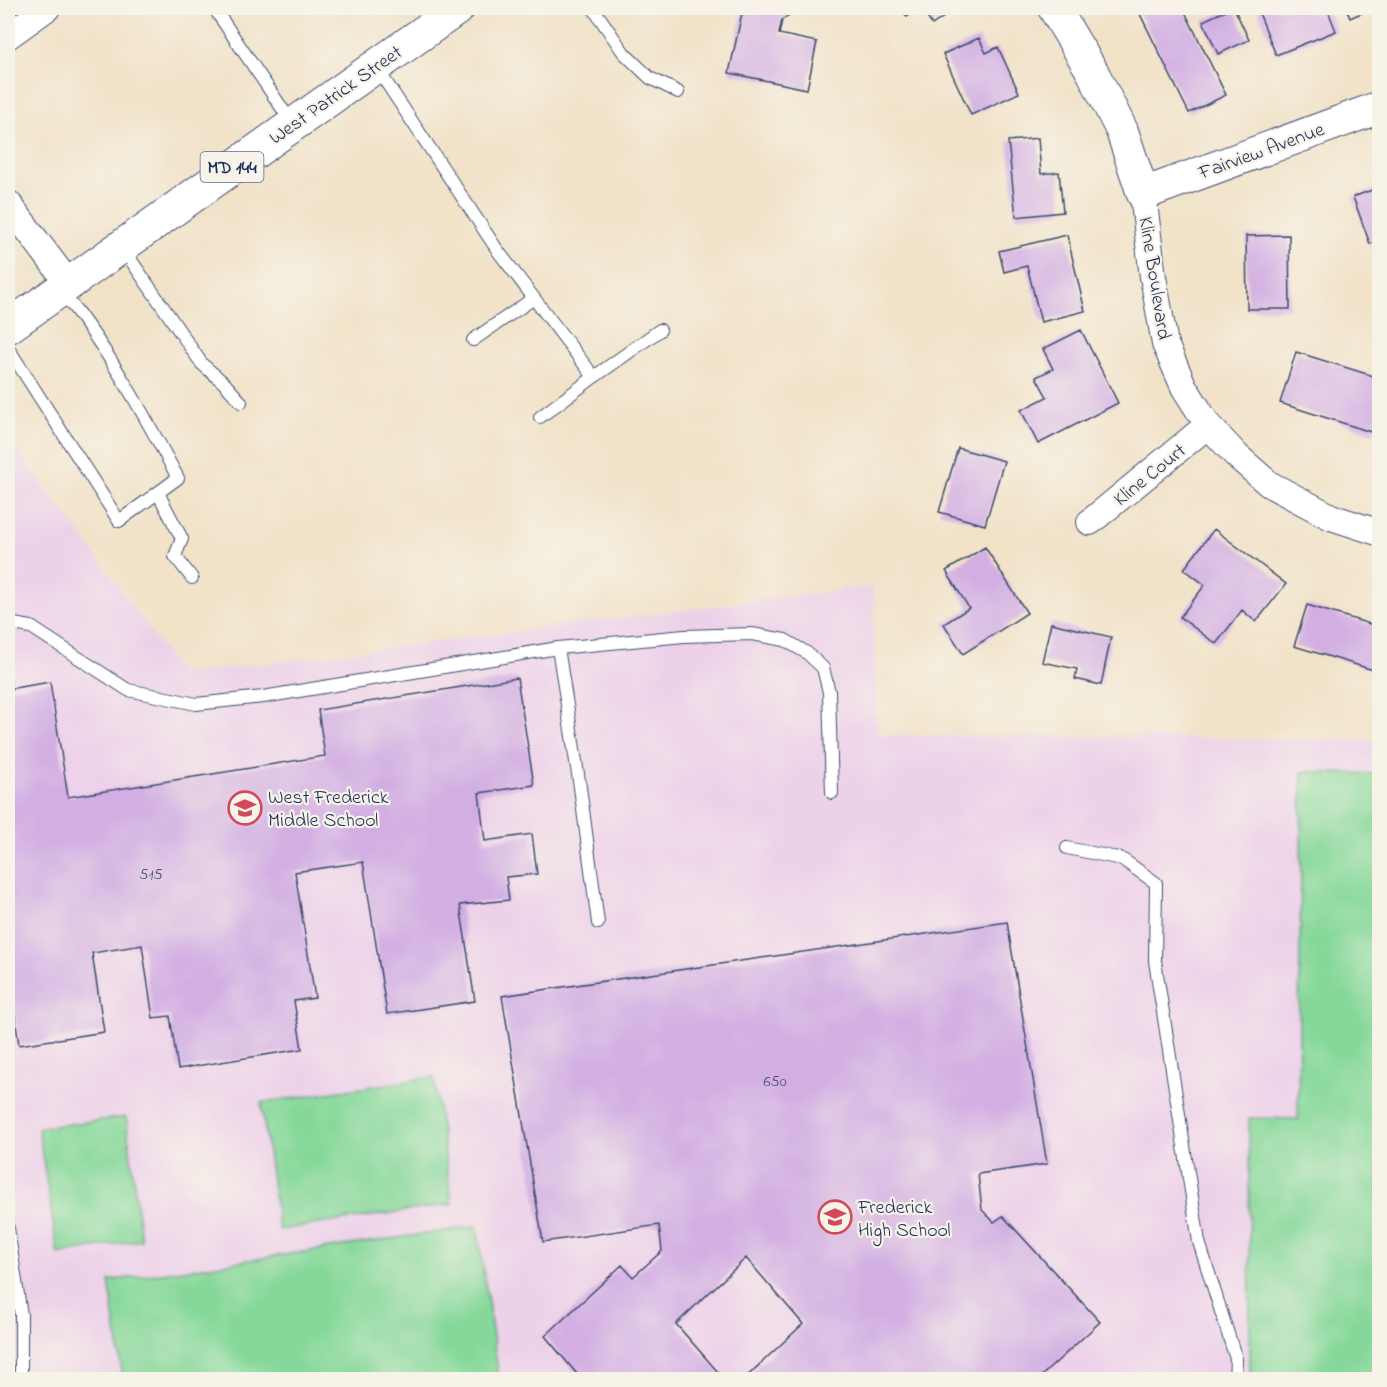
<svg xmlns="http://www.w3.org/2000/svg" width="1387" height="1387" font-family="'Indie Flower',sans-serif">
<rect width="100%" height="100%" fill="#f7f3e8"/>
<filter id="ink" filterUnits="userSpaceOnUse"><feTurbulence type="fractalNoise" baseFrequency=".0167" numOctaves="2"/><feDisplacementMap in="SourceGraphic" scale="12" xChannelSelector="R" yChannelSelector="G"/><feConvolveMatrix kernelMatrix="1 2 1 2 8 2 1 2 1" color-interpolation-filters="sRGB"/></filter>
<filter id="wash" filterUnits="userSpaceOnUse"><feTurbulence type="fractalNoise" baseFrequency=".008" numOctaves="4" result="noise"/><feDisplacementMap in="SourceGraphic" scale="24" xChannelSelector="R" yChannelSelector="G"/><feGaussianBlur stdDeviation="1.35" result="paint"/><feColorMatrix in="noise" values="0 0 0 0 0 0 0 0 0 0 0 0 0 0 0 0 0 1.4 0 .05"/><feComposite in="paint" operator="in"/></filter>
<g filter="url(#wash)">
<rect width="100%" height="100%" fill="#f1e2c8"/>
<path fill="#edd1e9" d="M 8,438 L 85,540 L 181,674 L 873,586 L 877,735 L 1379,740 L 1379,1379 L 8,1379 Z"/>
<path fill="#86d89a" stroke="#50847c" stroke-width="1.5" d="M 1302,772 L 1379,774 L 1379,1379 L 1250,1379 L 1249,1118 L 1298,1119 Z
M 434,1077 L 452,1204 L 279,1230 L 261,1103 Z
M 126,1117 L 141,1240 L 58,1254 L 38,1128 Z
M 477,1226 L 499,1379 L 123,1379 L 109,1281 Z"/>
<g id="blocks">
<path fill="#d2aee3" d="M 748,8 L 799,8 L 782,20 L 779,34 L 817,42 L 807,89 L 729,73 L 742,13 Z
M 901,8 L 920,8 L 907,17 Z
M 921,8 L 957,8 L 932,25 Z
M 1153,8 L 1183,8 L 1226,95 L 1189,113 L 1140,14 Z
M 1231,8 L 1234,8 L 1249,40 L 1218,54 L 1203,21 Z
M 1257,8 L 1327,8 L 1336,31 L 1276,55 Z
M 1346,8 L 1373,8 L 1350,18 Z
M 979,38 L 986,53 L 998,47 L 1019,93 L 971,115 L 943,54 Z
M 1038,138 L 1041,174 L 1059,172 L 1063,212 L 1016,217 L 1008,141 Z
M 1380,187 L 1380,241 L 1370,244 L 1353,197 Z
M 1067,235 L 1085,311 L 1041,322 L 1027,266 L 1004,272 L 999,251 Z
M 1289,235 L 1290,309 L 1247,309 L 1246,236 Z
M 1081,330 L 1118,403 L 1038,444 L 1021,410 L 1047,397 L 1036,377 L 1053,369 L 1043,349 Z
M 1296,352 L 1380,378 L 1380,415 L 1374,433 L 1280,403 Z
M 958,448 L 1004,461 L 985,525 L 939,512 Z
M 1214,529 L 1286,584 L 1256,622 L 1242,610 L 1216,644 L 1180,617 L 1205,585 L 1184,569 Z
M 985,547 L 1027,613 L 963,654 L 944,624 L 969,608 L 946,571 Z
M 1307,605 L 1380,627 L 1380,672 L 1294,646 Z
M 1051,623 L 1111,637 L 1101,685 L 1075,679 L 1077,669 L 1042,662 Z
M 517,678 L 534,785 L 479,793 L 485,841 L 532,834 L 537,874 L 506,877 L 509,900 L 460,905 L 475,1001 L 387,1014 L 363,862 L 295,872 L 315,998 L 294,1001 L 302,1049 L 178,1069 L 170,1016 L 153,1018 L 142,945 L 92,953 L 104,1032 L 19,1045 L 8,969 L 8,689 L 50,682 L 68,797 L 325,756 L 318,710 Z
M 1007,922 L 1047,1164 L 978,1174 L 982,1210 L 994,1222 L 1003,1216 L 1100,1322 L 1037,1380 L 743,1380 L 803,1324 L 746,1258 L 676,1324 L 725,1380 L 582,1380 L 545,1336 L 622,1265 L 633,1277 L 662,1251 L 659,1225 L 543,1242 L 502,996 Z"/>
</g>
</g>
<g filter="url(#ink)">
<use href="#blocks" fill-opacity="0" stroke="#3b4a6e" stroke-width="1.5"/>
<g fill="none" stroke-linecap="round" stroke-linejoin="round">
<defs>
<path id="service" d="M 214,8 L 292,123
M 593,8 L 624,53 L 650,78 L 678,92
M 376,67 L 498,251 L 594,377 L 540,417
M 122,247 L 202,364 L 224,383 L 241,402
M 473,340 L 534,298
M 8,348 L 119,521 L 178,478 C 143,413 108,348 61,291
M 594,377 L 660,330
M 158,493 L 182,539 L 175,556 L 192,578
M 8,623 L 31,627 L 128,690 L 196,704 L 263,697 L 558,648 L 684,636 L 752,634 L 785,640 L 807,653 L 823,668 L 829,692 L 832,793
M 558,648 L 580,787 L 598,923
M 1067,848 L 1122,859 L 1156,883 L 1155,961 L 1199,1242 L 1236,1359 L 1235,1380
M 8,1228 L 21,1315 L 21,1380"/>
<path id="minor" d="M 8,36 L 47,8
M 1143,194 L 1153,277 L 1165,344 L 1184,387 L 1208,425 L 1237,456 L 1269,484 L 1331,517 L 1380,533
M 8,203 L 68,283
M 1090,522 L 1208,425"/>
<path id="tertiary" d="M 1054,8 L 1092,71 L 1122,131 L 1143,194 L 1380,107"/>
<path id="primary" d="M 8,327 L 458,8"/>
</defs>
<use href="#service" stroke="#3b4a6e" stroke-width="14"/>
<use href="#minor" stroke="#3b4a6e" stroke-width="28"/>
<use href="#tertiary" stroke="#3b4a6e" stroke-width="34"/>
<use href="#primary" stroke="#3b4a6e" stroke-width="35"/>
<use href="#service" stroke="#fff" stroke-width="12"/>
<use href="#minor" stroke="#fff" stroke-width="26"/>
<use href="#tertiary" stroke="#fff" stroke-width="32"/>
<use href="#primary" stroke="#fff" stroke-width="33"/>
</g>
</g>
<defs>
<symbol id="school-ring" viewBox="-11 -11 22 22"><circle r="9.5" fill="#f7f3e8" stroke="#d1495b" stroke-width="1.5"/><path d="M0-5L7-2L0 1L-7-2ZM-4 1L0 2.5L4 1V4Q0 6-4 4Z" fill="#d1495b"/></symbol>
</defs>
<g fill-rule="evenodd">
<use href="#school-ring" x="226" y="789" width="38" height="38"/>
<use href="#school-ring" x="816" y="1198" width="38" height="38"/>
</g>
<g text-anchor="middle" stroke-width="4.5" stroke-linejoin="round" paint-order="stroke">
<g font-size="16" fill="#494f7f">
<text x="151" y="879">515</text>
<text x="775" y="1086">650</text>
</g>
<rect fill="#f7f3e8" stroke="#5d6a87" stroke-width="1.5" x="200.5" y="152" width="63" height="30" rx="4.5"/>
<g font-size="18" font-weight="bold" fill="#1b2f5e">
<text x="232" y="173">MD 144</text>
</g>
<g font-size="20" fill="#1b2f5e" stroke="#f7f3e8">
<text transform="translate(335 94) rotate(-35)" y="7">West Patrick Street</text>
<text transform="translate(1261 150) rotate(-20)" y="7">Fairview Avenue</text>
<text transform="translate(1156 278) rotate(81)" y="7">Kline Boulevard</text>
<text transform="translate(1149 474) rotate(-39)" y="7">Kline Court</text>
</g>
<g font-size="20" fill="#1b2f5e" stroke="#f7f3e8" text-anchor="start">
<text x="268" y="803">West Frederick<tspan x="268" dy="23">Middle School</tspan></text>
<text x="858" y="1213">Frederick<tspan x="858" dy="23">High School</tspan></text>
</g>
</g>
<rect width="1387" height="1387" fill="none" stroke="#f7f3e8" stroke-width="30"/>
</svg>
